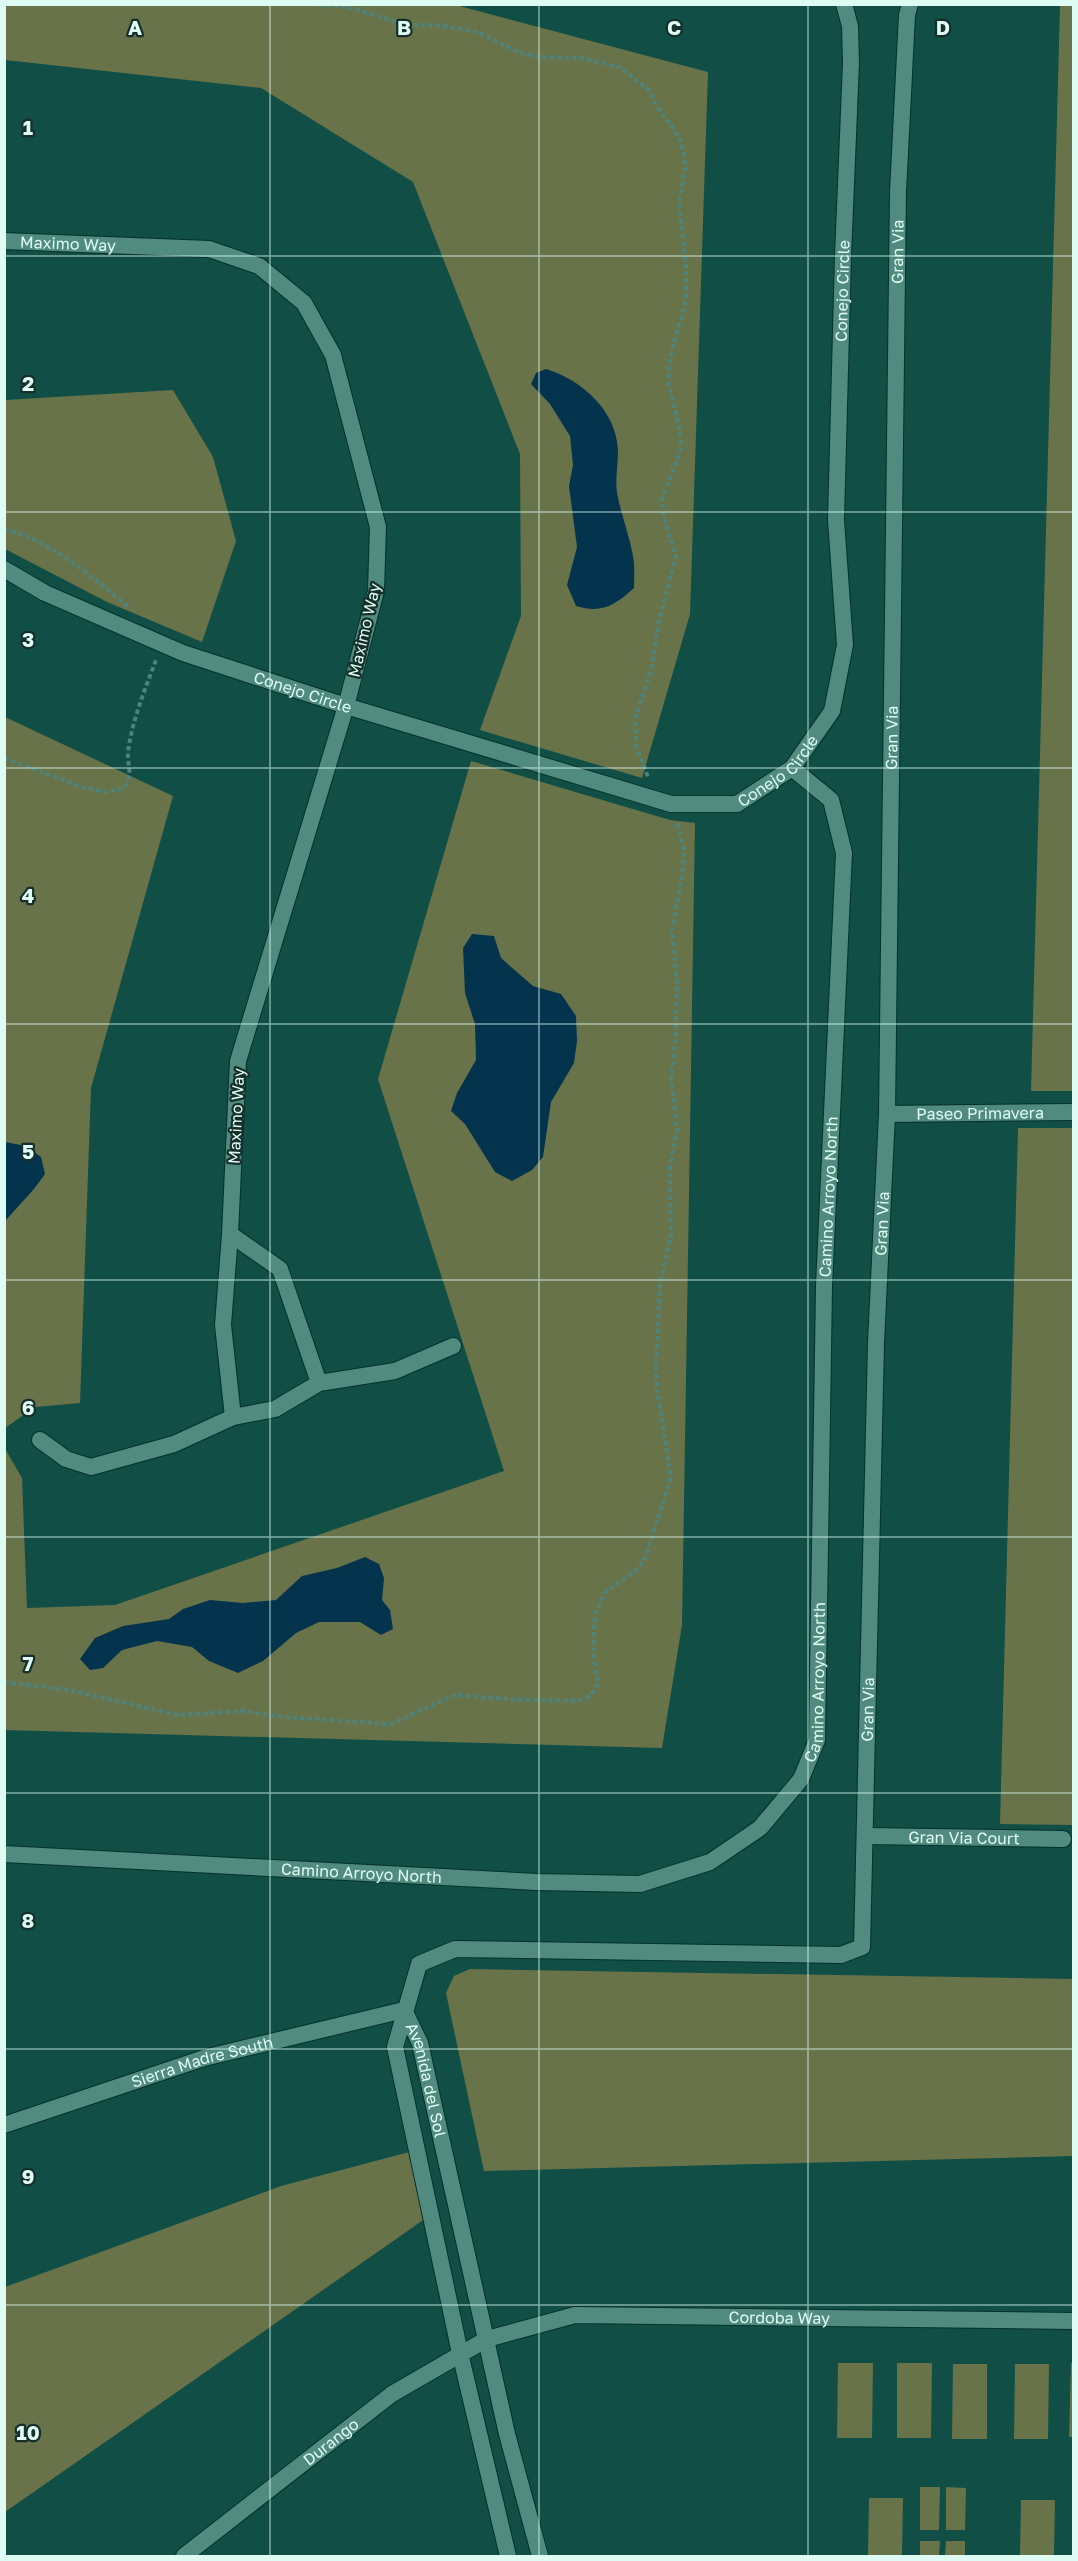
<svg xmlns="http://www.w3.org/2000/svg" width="1078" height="2561" font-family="'Golos Text',sans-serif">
<rect width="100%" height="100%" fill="#114e45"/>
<path fill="#68734a" d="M 452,4 L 708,72 L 690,614 L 642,778 L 480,730 L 521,616 L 520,454 L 413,182 L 261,88 L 5,60 L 5,5 Z
M 1073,4 L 1074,1091 L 1031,1091 L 1060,5 Z
M 173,390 L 213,457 L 236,541 L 202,642 L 107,602 L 5,549 L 5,400 Z
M 5,717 L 173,796 L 91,1088 L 80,1403 L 35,1407 L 5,1428 Z
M 471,761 L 670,820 L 695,823 L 682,1625 L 662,1748 L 5,1730 L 4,1447 L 22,1478 L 27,1608 L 115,1605 L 504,1471 L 378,1079 Z
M 1018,1128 L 1073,1128 L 1073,1825 L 1000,1824 Z
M 470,1969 L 1073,1979 L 1073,2156 L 484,2171 L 446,1993 L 454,1976 Z
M 413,2151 L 429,2216 L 5,2512 L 5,2287 L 281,2186 Z
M 838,2363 L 873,2363 L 872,2438 L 837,2438 Z
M 897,2363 L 932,2363 L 931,2438 L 897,2438 Z
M 1071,2363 L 1074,2363 L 1073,2437 L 1069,2437 Z
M 953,2364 L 987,2364 L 987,2439 L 952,2439 Z
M 1015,2364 L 1049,2364 L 1048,2439 L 1014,2439 Z
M 920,2487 L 940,2487 L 939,2530 L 920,2530 Z
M 946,2487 L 966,2488 L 965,2530 L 946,2530 Z
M 869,2498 L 903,2498 L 902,2556 L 868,2556 Z
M 1021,2500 L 1055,2500 L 1054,2556 L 1020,2556 Z
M 920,2541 L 940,2541 L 939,2556 L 920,2556 Z
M 946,2541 L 965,2541 L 965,2556 L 945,2556 Z"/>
<path fill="#04334d" d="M 546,369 C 582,380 617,411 618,451 C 618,465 615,479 617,493 C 621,514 629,534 633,556 C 635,566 634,578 634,588 C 615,605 602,614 576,606 L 567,585 L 577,547 L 569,486 L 573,465 L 570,436 L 550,404 L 531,384 L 536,373 Z
M 472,934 L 494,936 L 501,958 L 533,986 L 561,994 L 576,1016 L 577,1041 L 574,1063 L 551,1102 L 543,1157 L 532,1170 L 512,1181 L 495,1172 L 465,1124 L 451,1111 L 457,1093 L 476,1060 L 475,1024 L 465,993 L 463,948 Z
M 5,1142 L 26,1146 L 41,1157 L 45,1174 L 34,1189 L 5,1221 Z
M 365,1557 L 379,1564 L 384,1578 L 382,1600 L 390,1610 L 393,1629 L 381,1635 L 360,1622 L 319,1622 L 296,1633 L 263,1661 L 238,1673 L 209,1661 L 192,1647 L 157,1641 L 122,1650 L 103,1668 L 90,1670 L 80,1659 L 95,1638 L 123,1626 L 169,1619 L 183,1609 L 210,1600 L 243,1603 L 276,1600 L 302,1576 L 337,1568 Z"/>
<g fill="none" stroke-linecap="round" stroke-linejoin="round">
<defs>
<g id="minor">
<path id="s1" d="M 4,241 L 209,249 L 259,266 L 304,303 L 333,355 L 378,527 L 376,591 L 346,706 L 238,1061 L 230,1234 L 223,1325 L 233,1417"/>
<path id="s2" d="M 4,569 L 45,593 L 183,653 L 346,706 L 671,804 L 737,804 L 792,768 L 832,711 L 845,645 L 836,520 L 843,256 L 851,63 L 850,26 L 844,4"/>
<path id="s3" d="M 887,1114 L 1074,1112"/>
<path d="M 230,1234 L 280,1269 L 319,1383"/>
<path d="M 40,1440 L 66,1459 L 91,1467 L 174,1444 L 233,1417 L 275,1409 L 319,1383 L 395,1371 L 453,1346"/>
<path id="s4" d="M 865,1836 L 1063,1839"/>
<path id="s5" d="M 4,1854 L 537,1882 L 640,1884 L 710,1862 L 760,1828 L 801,1779 L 817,1740 L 824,1286 L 844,853 L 831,800 L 792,768"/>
<path id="s6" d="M 404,2010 L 420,2043 L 507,2434 L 540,2556"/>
<path id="s7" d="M 4,2125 L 204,2058 L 404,2010"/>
<path id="s8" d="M 184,2556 L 392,2394 L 487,2339 L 575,2315 L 1074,2321"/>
<path id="s9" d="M 508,2556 L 460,2353 L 395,2047 L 419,1964 L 455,1949 L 841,1955 L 862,1947 L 876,1343 L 887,1114 L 898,192 L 907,15 L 910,4"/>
</g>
</defs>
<use href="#minor" stroke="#02322b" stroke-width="18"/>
<path stroke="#4f837a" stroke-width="4" stroke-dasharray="4.5 3" stroke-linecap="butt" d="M 311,4 L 347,7 L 407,25 L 437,25 L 478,32 L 520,53 L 541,57 L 582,58 L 619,67 L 649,90 L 656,105 L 680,138 L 684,154 L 685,169 L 679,203 L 686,267 L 686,300 L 671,353 L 668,380 L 680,431 L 681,449 L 662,499 L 663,515 L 676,557 L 659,620 L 651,670 L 635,719 L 636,746 L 648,777
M 4,530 C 45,535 98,582 130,608
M 4,758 L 82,787 L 106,792 L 124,788 C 134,772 127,768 128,752 C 132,721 145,689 156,660
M 4,1682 L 69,1690 L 178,1715 L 244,1711 L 283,1717 L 391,1724 L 454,1695 L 524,1700 L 577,1701 L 590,1696 L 598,1685 L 593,1651 L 595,1614 L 605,1592 L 636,1571 L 645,1559 L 671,1477 L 657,1389 L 656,1367 L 660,1284 L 671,1234 L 670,1167 L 677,1130 L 671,1078 L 676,1037 L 677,982 L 672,929 L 682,878 L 684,850 L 677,821"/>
<use href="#minor" stroke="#518a7f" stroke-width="16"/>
</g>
<path fill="none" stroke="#defbf4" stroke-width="1.5" stroke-opacity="0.55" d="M 270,4 L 270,2556M 539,4 L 539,2556M 808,4 L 808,2556M 4,256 L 1074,256M 4,512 L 1074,512M 4,768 L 1074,768M 4,1024 L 1074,1024M 4,1280 L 1074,1280M 4,1537 L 1074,1537M 4,1793 L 1074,1793M 4,2049 L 1074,2049M 4,2305 L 1074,2305"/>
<g text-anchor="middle" stroke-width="4.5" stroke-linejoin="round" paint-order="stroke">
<g font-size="16" fill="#defbf4" stroke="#172f2b">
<text dy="6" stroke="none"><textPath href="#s1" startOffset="64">Maximo Way</textPath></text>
<text dy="6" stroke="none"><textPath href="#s9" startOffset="2751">Gran Via</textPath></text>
<text dy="6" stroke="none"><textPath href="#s2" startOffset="1332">Conejo Circle</textPath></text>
<text transform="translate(364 630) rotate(-77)" y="6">Maximo Way</text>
<text dy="6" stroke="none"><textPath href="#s2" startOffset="324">Conejo Circle</textPath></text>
<text dy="6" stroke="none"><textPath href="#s9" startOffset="2265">Gran Via</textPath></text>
<text dy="6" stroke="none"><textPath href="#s2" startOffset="828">Conejo Circle</textPath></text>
<text dy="6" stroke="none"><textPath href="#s3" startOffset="93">Paseo Primavera</textPath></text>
<text transform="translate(236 1116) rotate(-87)" y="6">Maximo Way</text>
<text dy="6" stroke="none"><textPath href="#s5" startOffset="1420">Camino Arroyo North</textPath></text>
<text dy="6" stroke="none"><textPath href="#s9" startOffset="1779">Gran Via</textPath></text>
<text dy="6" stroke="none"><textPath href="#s5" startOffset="934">Camino Arroyo North</textPath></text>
<text dy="6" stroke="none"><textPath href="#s9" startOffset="1293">Gran Via</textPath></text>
<text dy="6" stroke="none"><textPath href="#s4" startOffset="99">Gran Via Court</textPath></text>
<text dy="6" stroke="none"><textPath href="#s5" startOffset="358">Camino Arroyo North</textPath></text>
<text dy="6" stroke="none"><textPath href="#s7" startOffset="208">Sierra Madre South</textPath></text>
<text dy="6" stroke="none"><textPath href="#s6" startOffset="74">Avenida del Sol</textPath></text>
<text dy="6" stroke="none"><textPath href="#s8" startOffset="669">Cordoba Way</textPath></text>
<text dy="6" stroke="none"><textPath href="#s8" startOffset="186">Durango</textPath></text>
</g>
</g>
<g font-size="20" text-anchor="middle" font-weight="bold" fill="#defbf4" stroke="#172f2b" stroke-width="4.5" stroke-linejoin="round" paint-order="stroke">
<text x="135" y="35">A</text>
<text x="404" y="35">B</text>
<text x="674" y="35">C</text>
<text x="943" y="35">D</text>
<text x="28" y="135">1</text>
<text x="28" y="391">2</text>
<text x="28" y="647">3</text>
<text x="28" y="903">4</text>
<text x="28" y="1159">5</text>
<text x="28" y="1415">6</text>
<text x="28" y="1671">7</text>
<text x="28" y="1928">8</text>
<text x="28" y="2184">9</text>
<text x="28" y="2440">10</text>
</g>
<rect width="1078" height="2561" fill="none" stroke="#defbf4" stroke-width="12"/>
</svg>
